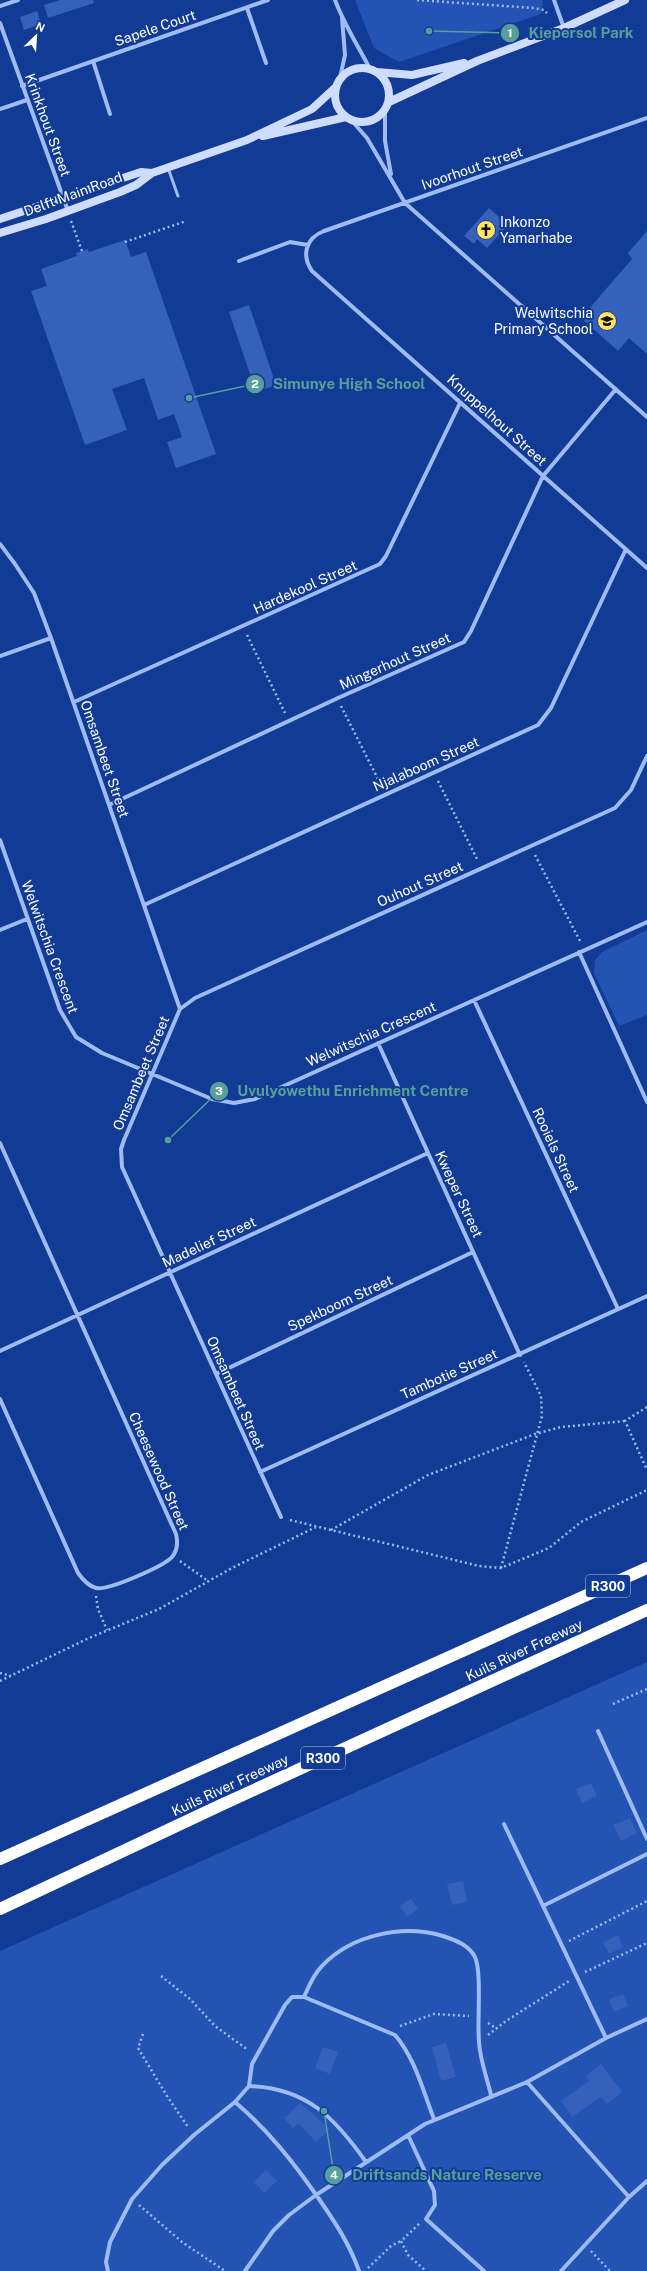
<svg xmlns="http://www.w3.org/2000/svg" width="647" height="2271" font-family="'Public Sans',sans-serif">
<rect width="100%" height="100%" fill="#113b94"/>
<path fill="#2353b3" d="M 355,0 L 542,0 L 543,1 L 541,14 L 399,62 L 374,48 Z
M 647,930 L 647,1015 L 619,1026 L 594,973 L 595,960 L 602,952 Z
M 647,1662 L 647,2271 L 0,2271 L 0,1951 Z"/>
<path fill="#3561bb" d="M 60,0 L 93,0 L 94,3 L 48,18 L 44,5 Z
M 37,11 L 41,24 L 24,30 L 20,17 Z
M 489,208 L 508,225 L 487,248 L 477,239 L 474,244 L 464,236 Z
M 647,231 L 647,354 L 629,338 L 618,351 L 581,318 L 632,259 L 628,253 Z
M 125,240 L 131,257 L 146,252 L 216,454 L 176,468 L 167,442 L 182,437 L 174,414 L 158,420 L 144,378 L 112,389 L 127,430 L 85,445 L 31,291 L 47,286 L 41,269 L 77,256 L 76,253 L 88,249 L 89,252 Z
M 249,305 L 276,385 L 256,392 L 229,312 Z
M 591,1783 L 597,1796 L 582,1803 L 576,1789 Z
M 630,1818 L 637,1833 L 621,1841 L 613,1825 Z
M 463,1881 L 467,1902 L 452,1905 L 447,1884 Z
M 411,1899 L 418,1909 L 407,1917 L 400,1906 Z
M 618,1935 L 623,1947 L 609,1954 L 603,1942 Z
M 623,1994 L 628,2006 L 614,2012 L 609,1999 Z
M 446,2043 L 456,2077 L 441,2081 L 432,2047 Z
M 323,2047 L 338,2052 L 330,2074 L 315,2068 Z
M 601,2064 L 622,2092 L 607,2104 L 601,2097 L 572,2117 L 561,2101 L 589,2081 L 586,2076 Z
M 300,2103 L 330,2129 L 316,2142 L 298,2123 L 293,2128 L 284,2118 Z
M 266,2170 L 277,2181 L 264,2193 L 254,2182 Z"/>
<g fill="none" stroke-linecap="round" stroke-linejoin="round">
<path stroke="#9fbbf3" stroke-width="2.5" stroke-dasharray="2 3" stroke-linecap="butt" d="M 417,0 L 534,8 L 544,10 L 547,13
M 71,221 L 82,251
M 125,242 L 186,221
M 247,635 L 285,713
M 341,706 L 382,787
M 438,781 L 478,861
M 535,855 L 580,941
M 647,1407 L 625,1421 L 647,1470
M 290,1520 L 479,1566 L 501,1568 L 549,1548 L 581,1522 L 647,1490
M 331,1530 L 428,1475 L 535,1434 L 561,1427 L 625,1421
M 180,1561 L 208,1581
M 501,1568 L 542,1416 L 541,1396 L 524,1362
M 96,1596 L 98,1609 L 107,1630
M 0,1673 L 11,1676
M 0,1681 L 89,1638 L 159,1609 L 232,1568 L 316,1527
M 613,1704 L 647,1689
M 569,1941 L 647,1901
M 585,1972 L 647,1943
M 161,1976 L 190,1999 L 215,2026 L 248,2050
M 488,2023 L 497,2029
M 400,2026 L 434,2014 L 469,2016
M 143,2034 L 138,2048 L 167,2096 L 188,2127
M 488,2035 L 506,2021 L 569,1981
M 139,2205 L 182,2242 L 225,2271
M 419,2224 L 401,2241 L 408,2255 L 426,2271
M 591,2251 L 610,2271
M 368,2268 L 391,2246 L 401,2241"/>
<path stroke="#9fbbf3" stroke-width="3" d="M 168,168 L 178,196"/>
<path stroke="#9fbbf3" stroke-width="4" d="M 335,0 C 344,24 358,46 370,69
M 554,0 L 564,28
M 0,6 L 18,0
M 247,8 L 266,63
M 0,23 L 68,211
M 93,61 L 110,114
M 340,78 L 345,55 L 342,18
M 22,86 L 268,0
M 0,109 L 27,100
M 385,111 L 385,141 L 391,174
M 647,118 L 324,231 C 306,238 301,255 312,271 L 647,568
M 352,121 L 367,138 L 405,203 L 647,417
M 239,261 L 290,242 L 308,245
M 0,544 L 15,564 L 34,593 L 51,638 L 180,1009 L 124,1140 L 121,1149 L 122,1167 L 281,1517
M 0,656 L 51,638
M 74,702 L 380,564 L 386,556 L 460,403
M 109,805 L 338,698 L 464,642 L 471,631 L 543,476 L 616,389
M 0,840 L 60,1010 L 76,1037 L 102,1053 L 212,1099 L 234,1103 L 255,1099 L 647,922
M 144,905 L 538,725 L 551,708 L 626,549
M 0,930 L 27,919
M 579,952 L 647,1102
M 474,1000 L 618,1309
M 180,1009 L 195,998 L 615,808 L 631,790 L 647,756
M 378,1043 L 520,1355
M 0,1143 L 176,1534 C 178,1542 177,1551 172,1557 C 164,1566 108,1591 96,1588 C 88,1586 83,1580 78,1573 L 0,1399
M 0,1351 L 428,1153
M 216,1374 L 473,1252
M 260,1472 L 647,1296
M 598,1731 L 647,1839
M 504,1824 L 606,2038
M 543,1906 L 647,1854
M 527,2082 L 629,2197
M 249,2086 C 307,2088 335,2118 366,2162
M 235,2102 C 269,2131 294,2163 319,2199 C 335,2222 350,2245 359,2271
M 434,2119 C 423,2091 415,2058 395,2035 L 304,1997 C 309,1986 313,1975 322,1966 C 351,1935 402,1924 443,1936 C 455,1940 469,1945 475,1957 C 482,1972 477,2022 479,2042 C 480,2060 487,2078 491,2095
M 408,2135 L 434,2191 L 435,2205 L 426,2219 L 484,2271
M 108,2271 L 106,2262 L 110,2242 L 132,2199 L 162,2165 L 194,2135 L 235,2102 L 249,2086 L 252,2064 L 285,2005 L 292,1997 L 304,1997
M 245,2271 L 273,2231 L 289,2215 L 316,2195 L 425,2124 L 527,2082 L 606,2038 L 647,2019
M 561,2271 L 629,2197 L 647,2181"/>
<path stroke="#ceddfd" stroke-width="8" d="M335 95a27 27 0 1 1 54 0a27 27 0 1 1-54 0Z
M 377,72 L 412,75 L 464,63
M 389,102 L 477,61 L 564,28 L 625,0
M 263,136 L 346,117
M 0,219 L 141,172 L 152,173
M 0,233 L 46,219 L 120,192 L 136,185 L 152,173 L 247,140 L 312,109 L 336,87"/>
<path stroke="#fff" stroke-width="12" d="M 0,1859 L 647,1568
M 0,1909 L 221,1805 L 647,1610"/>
</g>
<defs>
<symbol id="church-disc" viewBox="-11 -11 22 22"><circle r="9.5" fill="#ffe461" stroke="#113b94"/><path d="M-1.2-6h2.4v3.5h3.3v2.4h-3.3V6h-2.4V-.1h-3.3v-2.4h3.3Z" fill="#111"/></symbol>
<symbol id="school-disc" viewBox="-11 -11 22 22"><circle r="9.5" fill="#ffe461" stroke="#113b94"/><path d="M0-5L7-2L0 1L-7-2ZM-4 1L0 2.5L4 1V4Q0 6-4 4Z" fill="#111"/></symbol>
</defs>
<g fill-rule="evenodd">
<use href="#church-disc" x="475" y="219" width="22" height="22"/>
<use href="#school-disc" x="596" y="310" width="22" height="22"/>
</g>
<g text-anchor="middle" stroke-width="4" stroke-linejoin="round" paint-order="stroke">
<g fill="#113b94" stroke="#b8c4df" stroke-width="1">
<rect x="586" y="1575" width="44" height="22" rx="3"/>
<rect x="301" y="1747" width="44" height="22" rx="3"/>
</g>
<g font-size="13" font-weight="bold" fill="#fff">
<text x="608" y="1591">R300</text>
<text x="323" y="1763">R300</text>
</g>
<g font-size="14" fill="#fff" stroke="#113b94">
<text transform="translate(155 28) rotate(-19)" y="5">Sapele Court</text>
<text transform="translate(48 125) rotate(70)" y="5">Krinkhout Street</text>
<text transform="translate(472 168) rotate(-19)" y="5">Ivoorhout Street</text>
<text transform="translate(73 194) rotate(-20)" y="5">Delft Main Road</text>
<text transform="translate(497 420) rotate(42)" y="5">Knuppelhout Street</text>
<text transform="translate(305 587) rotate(-24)" y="5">Hardekool Street</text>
<text transform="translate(395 661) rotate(-24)" y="5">Mingerhout Street</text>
<text transform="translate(105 759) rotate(71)" y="5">Omsambeet Street</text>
<text transform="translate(426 764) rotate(-24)" y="5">Njalaboom Street</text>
<text transform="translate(420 884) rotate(-24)" y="5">Ouhout Street</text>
<text transform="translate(50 947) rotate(70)" y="5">Welwitschia Crescent</text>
<text transform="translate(371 1034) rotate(-24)" y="5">Welwitschia Crescent</text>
<text transform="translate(141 1073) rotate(-67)" y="5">Omsambeet Street</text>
<text transform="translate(556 1150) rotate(65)" y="5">Rooiels Street</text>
<text transform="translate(459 1194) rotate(65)" y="5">Kweper Street</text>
<text transform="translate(209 1242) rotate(-25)" y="5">Madelief Street</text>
<text transform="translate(340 1303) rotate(-25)" y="5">Spekboom Street</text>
<text transform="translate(449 1374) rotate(-24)" y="5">Tambotie Street</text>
<text transform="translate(236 1393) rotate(66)" y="5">Omsambeet Street</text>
<text transform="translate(159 1471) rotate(66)" y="5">Cheesewood Street</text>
<text transform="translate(524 1650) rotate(-25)" y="5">Kuils River Freeway</text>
<text transform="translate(230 1785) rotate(-25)" y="5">Kuils River Freeway</text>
</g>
<g font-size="14" fill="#fff" stroke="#113b94" text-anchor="start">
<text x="500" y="227">Inkonzo<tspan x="500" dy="16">Yamarhabe</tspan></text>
<text x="593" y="318" text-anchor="end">Welwitschia<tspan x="593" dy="16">Primary School</tspan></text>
</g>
</g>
<path fill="none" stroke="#579f9a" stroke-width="1.5" d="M429 31L510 33M189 398L255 384M168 1140L219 1091M324 2111L334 2175"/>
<g fill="#579f9a" stroke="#113b94" stroke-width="1.5">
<circle cx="429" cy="31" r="4"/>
<circle cx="189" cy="398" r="4"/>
<circle cx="168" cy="1140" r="4"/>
<circle cx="324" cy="2111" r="4"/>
<circle cx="510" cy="33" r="10"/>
<circle cx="255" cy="384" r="10"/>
<circle cx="219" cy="1091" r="10"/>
<circle cx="334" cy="2175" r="10"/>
</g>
<g font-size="12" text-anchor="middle" font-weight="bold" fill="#fff">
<text x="510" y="37">1</text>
<text x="255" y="388">2</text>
<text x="219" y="1095">3</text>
<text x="334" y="2179">4</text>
</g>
<g font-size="15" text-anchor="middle" font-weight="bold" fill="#579f9a" stroke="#113b94" stroke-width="4" stroke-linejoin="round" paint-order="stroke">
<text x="581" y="38">Kiepersol Park</text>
<text x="349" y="389">Simunye High School</text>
<text x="353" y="1096">Uvulyowethu Enrichment Centre</text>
<text x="447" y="2180">Driftsands Nature Reserve</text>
</g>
<g transform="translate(36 36) rotate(25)" stroke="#113b94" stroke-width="3" paint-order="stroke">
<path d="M0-3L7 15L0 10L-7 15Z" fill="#ffffff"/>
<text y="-6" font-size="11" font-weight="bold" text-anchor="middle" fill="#ffffff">N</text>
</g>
</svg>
